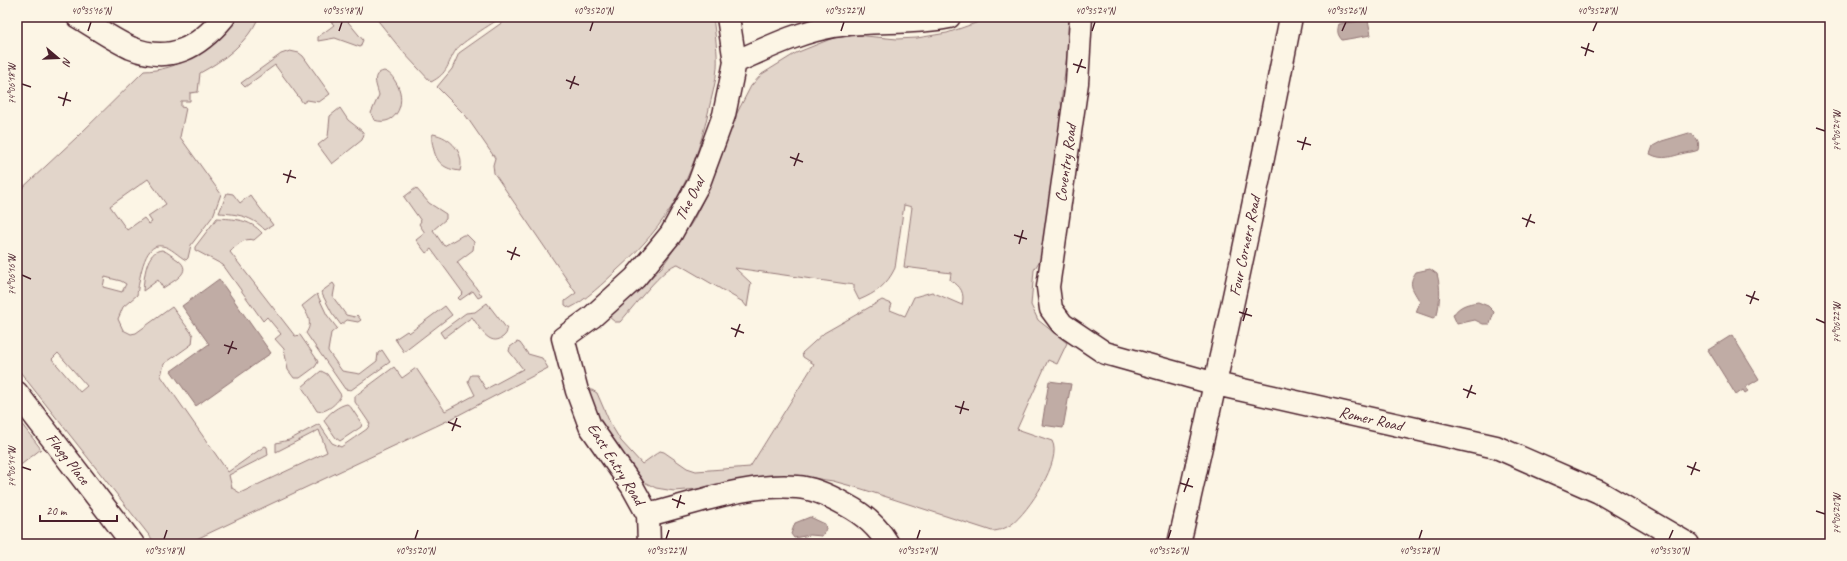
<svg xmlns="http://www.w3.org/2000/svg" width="1847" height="561" font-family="Caveat,sans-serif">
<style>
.green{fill:#e2d5ca;stroke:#967a7a;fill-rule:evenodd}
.water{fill:#c0aca5;stroke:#917474}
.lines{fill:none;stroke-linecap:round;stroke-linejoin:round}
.minor-casing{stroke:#4a1f2b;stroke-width:25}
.minor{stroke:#fcf5e5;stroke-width:22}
.ticks{fill:none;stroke:#4a1f2b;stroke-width:1.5}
.labels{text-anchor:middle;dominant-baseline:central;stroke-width:3;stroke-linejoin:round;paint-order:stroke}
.street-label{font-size:16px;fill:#4a1f2b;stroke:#fcf5e5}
.neatline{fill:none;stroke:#4a1f2b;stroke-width:1.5}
.ticks-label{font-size:10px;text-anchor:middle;fill:#4a1f2b}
</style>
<rect width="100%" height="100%" fill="#fcf5e5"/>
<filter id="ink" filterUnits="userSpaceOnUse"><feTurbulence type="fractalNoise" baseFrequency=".025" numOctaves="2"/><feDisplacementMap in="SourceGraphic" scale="8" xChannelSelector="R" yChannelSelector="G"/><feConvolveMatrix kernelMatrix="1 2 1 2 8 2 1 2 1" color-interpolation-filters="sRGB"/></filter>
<g filter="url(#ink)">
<path class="green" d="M237,17h22c-12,26 -35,43 -59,56l-2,19 -8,1v8h-9v6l5,1 -6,29 41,57 -8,22 -22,29 -3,13 -2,2c-8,-4 -15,-13 -24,-14 -19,-4 -23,37 -25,49l-14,12 -5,12 5,11 8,4 5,-1 36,-26 21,28 -1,9 -28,20 -3,12 67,96 37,-26 2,1 1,8 -39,20 3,13 8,5 87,-41 -8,-22 -43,22v-9l13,-3 30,-16 13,19 9,4 26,-18 3,-5 -15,-22v-6l39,-29 8,11 14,-10 29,43 30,-16 -7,-14 3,-6h6l9,14 37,-20 -14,-18 1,-4 7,-5 3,1 8,11 14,4 6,10 -97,51 -265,125h-30l-139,-176v-175l59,-55 68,-67c31,-1 50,-14 73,-34 7,-6 14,-12 20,-20zM148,179l18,25 -18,12 4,6 -3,2 -5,-6 -17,12 -17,-24zM105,277l16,4 5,3 -4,8 -19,-5zM58,353l29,33 -7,6 -28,-33z
M327,17h17l19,23 -3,7 -25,-9 -17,3v-4l16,-12z
M375,17h127c-9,6 -42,26 -46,33 -9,13 -7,23 -25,32l-28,-30z
M510,17h203c2,17 5,35 4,51 -1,15 -6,31 -9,45 -15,67 -40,111 -91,157 -11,11 -34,32 -47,38l-5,-3v-4l11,-8 -82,-120 -1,-8 2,-7 -29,-42 -29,-29 15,-18 7,-16z
M993,17h77v14l-9,72 2,9 -13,80 -7,63 -9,15 -3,35 7,15 29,23 -10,21 -9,-4 -31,69 35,12c11,19 -24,71 -40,83 -6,4 -13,7 -20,7l-130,-42 -29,-8 -27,-4 -33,-2 -76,14 -23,2 -18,-3 -14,-7 -11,-11 -28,-36 -19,-44h8l5,3 13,30 11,18 21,23 18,-13 4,1 23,16 9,3 54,-4 64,-103 -11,-7 -1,-4 22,-20 58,-33 10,4 -2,6 15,6 9,-19 18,-5 30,13c3,-12 -1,-19 -12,-25l1,-7 -47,-6 8,-60 -8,-2 -9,63c-8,17 -19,25 -36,32l-5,-10v-5l-119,-17 16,15 -4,24 -4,-5 -65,-38c-13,1 -47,46 -58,58h-5l-6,-5 53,-50 31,-46 17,-35 27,-73 14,-27 11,-12 34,-21 37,-15 22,-3 42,4 20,-1 30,-5z
M290,51l9,2 4,3 27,38 -11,8 -12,-2 -4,3 -28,-38 -30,22 -4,-4 40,-29z
M384,71c6,2 8,5 11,10 13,18 3,47 -21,39l-3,-7 8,-18c-2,-9 -9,-21 5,-24z
M340,108l8,12 14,11 2,3 -2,6 -30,24 -14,-19 10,-8 2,-21z
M433,134c18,3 32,19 27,37 -16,-2 -24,-8 -27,-25 -1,-4 -2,-8 0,-12z
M416,188l13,15 17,11v5l-13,11 11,16 19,-11h4l7,7 -1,8 -16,12 25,34 -4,2 -5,-7 -13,9 -2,-2 5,-5 -32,-44 -5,4 -10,-13 9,-7 -6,-9 2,-3 -17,-24z
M227,193l6,1 7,9 10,-8 23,30 -8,5c-13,-14 -28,-16 -46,-17z
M217,218c17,1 33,1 45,15l-8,7c-10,-3 -18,6 -24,12l65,84 5,-1 16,23 2,4 -3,5 -15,11h-6l-6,-8 -4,-21 -9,-10 6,-5 -14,-17 -4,4 -40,-56 -28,-15v-3z
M162,250c6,2 11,7 16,10 16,12 -5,21 -15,28l-5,-8 -15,11c1,-14 3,-40 19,-41z
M333,283l2,3 -2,11 13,18 9,2 2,-2 4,5 -3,2 -11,-2 -6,5 -9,-12 -11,-21z
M317,294l10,21 10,13 -6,5 -3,18 14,20 18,3 17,-13 1,-8 4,-3 8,12 -39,28 -6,-1 -39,-56c7,-10 2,-18 -4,-27z
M487,303l20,26c0,4 -1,5 -4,8 -14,11 -24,-11 -31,-20l-28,21 -4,-6 26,-19 9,-1z
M445,306l7,9 -48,37 -9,-13 12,-8 2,2z
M321,371l6,3 14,21c-2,7 -16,19 -24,16l-15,-24z
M347,404l3,2 12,18 -1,3 -21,14 -4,-3 -12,-17c3,-7 16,-16 23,-17z
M17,418l24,31 -24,19z"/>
<path class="water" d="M1368,20l3,15 -29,5c-5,-6 -5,-9 -3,-16z
M1689,133c8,4 11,8 9,17 -4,2 -8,2 -13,3 -13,3 -22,8 -35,1l3,-8 9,-5z
M1430,269l7,5c4,14 3,27 0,41l-4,3 -17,-6 4,-10c-7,-13 -13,-17 -4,-30z
M219,279l52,74 -75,53 -25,-35 38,-27 -27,-38z
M1478,302l10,4 6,6 -4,12h-7l-8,-4 -18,4 -4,-9c7,-10 14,-11 25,-13z
M1732,335l27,44 -13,8 2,4 -3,2 -2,-3 -7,5 -28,-45z
M1049,381l22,3 -8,44 -21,-3z
M810,517l15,7 1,5 -4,7 -12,-1 -16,3 -3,-4 4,-11z"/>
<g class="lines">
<g class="minor-casing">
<path id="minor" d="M78,17c17,10 35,23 53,31 40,16 68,-1 93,-31
M1081,17l-4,66 -29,204 3,22 11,15 43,29 111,31 280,63 103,45 89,52
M735,62c32,-14 64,-30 99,-36 38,-7 78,-1 115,-9
M17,393l116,151
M648,515c48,-12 99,-32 149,-28 17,1 35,10 49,18 17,9 32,22 42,39
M649,544l-1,-29 -16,-29 -42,-60 -13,-35 -14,-53 29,-21 43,-39 36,-44 28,-51 25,-68 11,-53 -7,-45
M1179,544c40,-175 78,-350 112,-527"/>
</g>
<use href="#minor" class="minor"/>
</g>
</g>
<path class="ticks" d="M88,31l3,-9M339,31l3,-9M590,31l3,-9M841,31l3,-9M1092,31l3,-9M1342,31l4,-9M1593,31l4,-9M1581,47l13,5M1585,56l4,-13M1073,64l13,4M1077,73l5,-14M566,80l13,5M22,84l9,3M570,89l5,-13M58,97l13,4M63,106l4,-14M1816,128l9,3M1297,141l14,4M1302,150l4,-13M790,157l13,5M794,166l5,-13M283,174l13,4M287,183l4,-13M1522,218l13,5M1526,227l5,-13M1014,235l13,4M1019,244l4,-14M507,251l13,5M511,260l5,-13M22,275l9,4M1746,295l13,5M1750,304l5,-13M1239,312l13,4M1816,319l9,4M1243,321l4,-13M731,328l13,5M735,337l5,-13M224,345l13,4M228,354l5,-13M1463,389l13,5M1467,398l5,-13M955,406l14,4M960,414l4,-13M448,422l13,5M452,431l5,-13M1687,466l13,5M22,467l9,3M1691,475l5,-13M1180,483l13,4M1184,492l5,-14M672,499l13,5M677,508l4,-13M1816,511l9,3M164,539l3,-9M415,539l3,-9M666,539l3,-9M917,539l3,-9M1168,539l3,-9M1419,539l3,-9M1669,539l4,-9"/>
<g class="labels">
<g class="street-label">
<text transform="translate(1066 163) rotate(-82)">Coventry Road</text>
<text transform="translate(690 199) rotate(-63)">The Oval</text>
<text transform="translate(1245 246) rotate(-78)">Four Corners Road</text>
<text transform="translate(1371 419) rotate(13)">Romer Road</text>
<text transform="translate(68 459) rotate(52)">Flagg Place</text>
<text transform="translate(616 464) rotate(58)">East Entry Road</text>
</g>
</g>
<rect width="1847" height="561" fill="none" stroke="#fcf5e5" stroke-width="44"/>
<g transform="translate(58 58) rotate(109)" stroke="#fcf5e5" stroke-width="3" paint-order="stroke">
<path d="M0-3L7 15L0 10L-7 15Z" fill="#4a1f2b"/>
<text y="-6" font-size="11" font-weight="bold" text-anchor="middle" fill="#4a1f2b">N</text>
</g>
<path d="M40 515v6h77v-6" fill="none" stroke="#4a1f2b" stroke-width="2"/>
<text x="46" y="515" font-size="12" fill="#4a1f2b" stroke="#fcf5e5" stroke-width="3" paint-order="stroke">20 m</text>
<rect x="22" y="22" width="1803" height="517" class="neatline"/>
<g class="ticks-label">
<text x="91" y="14">40°35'16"N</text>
<text x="342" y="14">40°35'18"N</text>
<text x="593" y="14">40°35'20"N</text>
<text x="844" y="14">40°35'22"N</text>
<text x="1095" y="14">40°35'24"N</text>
<text x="1346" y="14">40°35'26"N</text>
<text x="1597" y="14">40°35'28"N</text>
<text transform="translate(11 84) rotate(-90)" y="4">74°06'18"W</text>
<text transform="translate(1836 131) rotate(-90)" y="4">74°06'24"W</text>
<text transform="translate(11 275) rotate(-90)" y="4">74°06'16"W</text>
<text transform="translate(1836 323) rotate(-90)" y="4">74°06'22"W</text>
<text transform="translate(11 467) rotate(-90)" y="4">74°06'14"W</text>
<text transform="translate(1836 514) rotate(-90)" y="4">74°06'20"W</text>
<text x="164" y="554">40°35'18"N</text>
<text x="415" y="554">40°35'20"N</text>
<text x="666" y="554">40°35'22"N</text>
<text x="917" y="554">40°35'24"N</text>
<text x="1168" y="554">40°35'26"N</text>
<text x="1419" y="554">40°35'28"N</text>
<text x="1669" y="554">40°35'30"N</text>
</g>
</svg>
